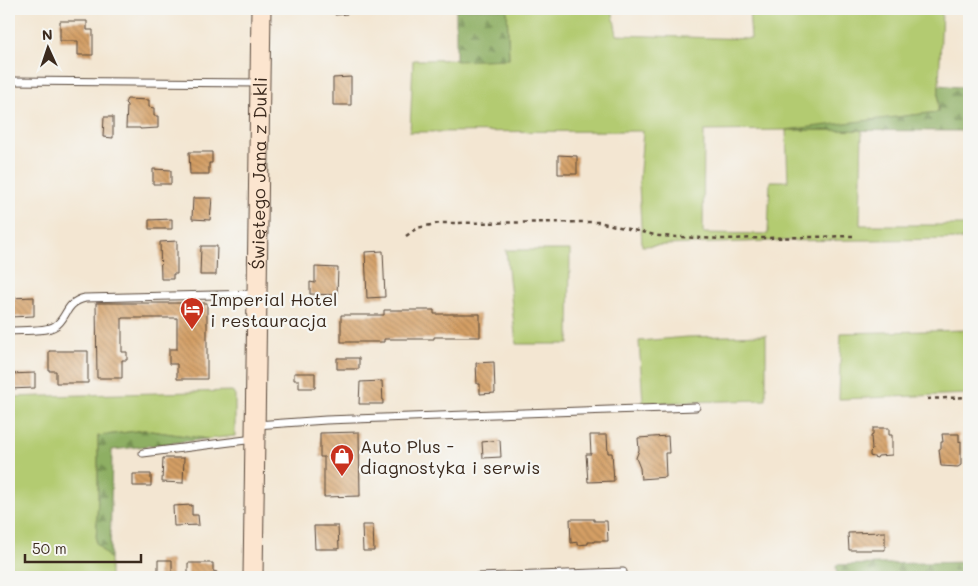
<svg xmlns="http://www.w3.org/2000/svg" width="978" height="586" font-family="Mali,sans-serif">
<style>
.green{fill:#b3cb71;stroke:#777a48;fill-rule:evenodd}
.forest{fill:url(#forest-firs);stroke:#646c40}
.building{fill:url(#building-back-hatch)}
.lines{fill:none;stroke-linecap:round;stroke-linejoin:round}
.service-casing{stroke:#574639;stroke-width:9}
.secondary-casing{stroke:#574639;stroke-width:21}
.path{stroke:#574639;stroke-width:2.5;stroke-dasharray:4 4;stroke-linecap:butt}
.service{stroke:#fff;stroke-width:7}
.secondary{stroke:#fce5cf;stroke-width:19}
.labels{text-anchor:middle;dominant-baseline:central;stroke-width:4.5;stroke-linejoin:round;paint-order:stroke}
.street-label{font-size:18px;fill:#3b2a1e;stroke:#f6f6f2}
.poi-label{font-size:18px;fill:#3b2a1e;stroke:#f6f6f2;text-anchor:start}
</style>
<defs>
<pattern id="forest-firs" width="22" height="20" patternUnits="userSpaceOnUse" patternTransform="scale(1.25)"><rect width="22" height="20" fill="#8eaf63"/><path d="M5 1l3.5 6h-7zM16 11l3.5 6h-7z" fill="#758f51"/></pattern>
<pattern id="building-back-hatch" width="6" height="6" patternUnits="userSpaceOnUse" patternTransform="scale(1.25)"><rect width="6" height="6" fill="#d49f65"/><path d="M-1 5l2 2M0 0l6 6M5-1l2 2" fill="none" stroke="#ad8253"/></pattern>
</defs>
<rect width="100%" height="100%" fill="#f6f6f2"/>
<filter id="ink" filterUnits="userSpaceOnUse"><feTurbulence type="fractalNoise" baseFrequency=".02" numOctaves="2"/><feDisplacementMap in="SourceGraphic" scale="10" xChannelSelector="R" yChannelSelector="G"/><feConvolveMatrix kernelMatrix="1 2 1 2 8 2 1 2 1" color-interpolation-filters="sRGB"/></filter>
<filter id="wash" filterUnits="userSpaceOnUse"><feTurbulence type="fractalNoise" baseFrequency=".0096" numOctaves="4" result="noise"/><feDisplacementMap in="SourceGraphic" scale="20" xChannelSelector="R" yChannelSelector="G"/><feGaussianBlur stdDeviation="1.12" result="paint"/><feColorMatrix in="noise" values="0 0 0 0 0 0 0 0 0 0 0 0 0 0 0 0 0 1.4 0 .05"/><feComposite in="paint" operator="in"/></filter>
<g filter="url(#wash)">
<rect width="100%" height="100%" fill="#f3e6d2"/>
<path class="green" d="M507,9h105l5,26 134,4 -2,-30h193l-4,103 -146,18h70l-2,95h109v14l-201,2 -126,5 -3,-62 4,-53 -233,1 3,-72 96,-1zM786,130l2,51h-18l-2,53 -65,-1 1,-102z
M506,250h64l-1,94h-53z
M969,330v64l-130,5 2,-66z
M766,335v65l-123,3 -4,-62 49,-4z
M232,391l3,5v40l-28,3 -63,-9 -46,6v59l-2,48 14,16v18h-101v-180z"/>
<path class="forest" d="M456,9h51l2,50 -53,2z
M939,85l30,3v43l-183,-1 152,-18z
M9,176l3,9 1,51h-4z
M144,430l63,9 -95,11 -2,109 -14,-16 2,-48v-59z
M969,562v15h-132l-1,-12z"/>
<g id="blocks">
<path class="building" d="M335,9h12v5l-12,1z
M60,21h27v9h6v25h-15v-14h-18z
M351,77v28h-18v-27z
M127,99l22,1v7l5,1v8h4v12l-18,1v-1h-14l1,-23 -2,-2z
M104,117h9v21l-10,-1z
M189,152h23v11h-3v11h-19z
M558,155l19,1v18h-19z
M153,169l18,1v14h-18z
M193,198h19l-2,22 -18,-1z
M172,219v10h-23v-9z
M177,241v33h-4v5h-12l-1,-37z
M201,246h16l-1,29h-16z
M383,251l2,46 -18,1 -2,-46z
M315,267l23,1 -1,27 -27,-1v-12l5,1z
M34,297v19l-25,1v-19z
M96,303h111v76h-30v-15h-8v-15h8v-31h-55v34h5v8h-5v18h-25z
M384,310h50v4h46v23h-46v2h-50v3h-43v-27h43z
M49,351h39v32h-32v-12h-7z
M337,358h22v11h-22z
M494,362l1,31 -15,1v-10h-3l-1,-21z
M35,373v15l-26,1v-15z
M294,373h21v15h-16v-8h-5z
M382,381l1,23h-24l1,-22z
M873,428h16v7h3v20l-14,1 -1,2 -7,-2v-4l2,-2 -1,-14 2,-1z
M359,432l1,64 -36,1v-40h-4v-24z
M942,434h17v8l2,-1v24l-3,2 -17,-1 -2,-17h2v-7h2z
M590,435h17l1,18h4l2,28 -26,1 -2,-28h5z
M668,436l1,17h-4l1,24 -25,2 -1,-11 -4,-10 3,-8 -1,-12z
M500,440l1,17 -18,1 -1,-16z
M163,458h21l-1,25 -21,-1z
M133,474h18v12h-18z
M192,505v10h6l1,10 -25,1 -1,-20z
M570,519h24v2h13l1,20h-14v1h-6v2l-10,1v-3l-7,1z
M362,525h11l1,26h-11z
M314,526h24l1,23h-24z
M885,532v18h-36l-1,-17z
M158,560h14v17h-14z
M188,563h25v8l4,1v4l-23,1v-2h-6z"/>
</g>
</g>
<g filter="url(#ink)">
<use href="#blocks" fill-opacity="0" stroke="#574639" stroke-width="1"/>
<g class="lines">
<g class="service-casing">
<path id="service" d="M9,81l251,2
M9,331c11,-1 37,1 46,-5 13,-8 9,-23 30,-28l172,-4
M256,425l70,-5 370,-13
M143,453l111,-14
M477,577l146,-5"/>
</g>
<g class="secondary-casing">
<g id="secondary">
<path id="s1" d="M253,577l8,-568"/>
</g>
</g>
<path class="path" d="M406,236l11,-8 23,-5 158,-1 61,14 62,3 132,-3
M927,399l42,-2"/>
<use href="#service" class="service"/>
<use href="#secondary" class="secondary"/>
</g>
</g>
<defs>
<g id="hotel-pin" transform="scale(1.25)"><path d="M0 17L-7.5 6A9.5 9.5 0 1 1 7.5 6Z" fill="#c8321e" stroke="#f6f6f2"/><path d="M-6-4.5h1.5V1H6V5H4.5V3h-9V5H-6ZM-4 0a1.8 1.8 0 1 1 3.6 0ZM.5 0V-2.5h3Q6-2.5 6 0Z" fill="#fff"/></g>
<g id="shop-pin" transform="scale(1.25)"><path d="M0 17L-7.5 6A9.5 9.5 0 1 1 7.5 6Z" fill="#c8321e" stroke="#f6f6f2"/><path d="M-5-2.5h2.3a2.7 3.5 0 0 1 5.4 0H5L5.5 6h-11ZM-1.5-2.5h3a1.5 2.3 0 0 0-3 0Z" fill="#fff"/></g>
</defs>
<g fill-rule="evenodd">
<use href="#hotel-pin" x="192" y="309"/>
<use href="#shop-pin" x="342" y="456"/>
</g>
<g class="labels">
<g class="street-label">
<text stroke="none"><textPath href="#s1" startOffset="404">Świętego Jana z Dukli</textPath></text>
</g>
<g class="poi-label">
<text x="210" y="299">Imperial Hotel<tspan x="210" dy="21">i restauracja</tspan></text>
<text x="360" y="446">Auto Plus -<tspan x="360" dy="21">diagnostyka i serwis</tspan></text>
</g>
</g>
<rect width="978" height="586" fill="none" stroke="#f6f6f2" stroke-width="30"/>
<g transform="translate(48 48) rotate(357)" stroke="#f6f6f2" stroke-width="4" paint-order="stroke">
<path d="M0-4L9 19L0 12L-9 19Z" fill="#3b2a1e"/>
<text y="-8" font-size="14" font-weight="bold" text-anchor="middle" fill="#3b2a1e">N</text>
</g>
<path d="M25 554v8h116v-8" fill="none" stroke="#3b2a1e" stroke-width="2.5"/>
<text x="32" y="554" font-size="15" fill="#3b2a1e" stroke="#f6f6f2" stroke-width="4" paint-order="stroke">50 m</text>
</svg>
